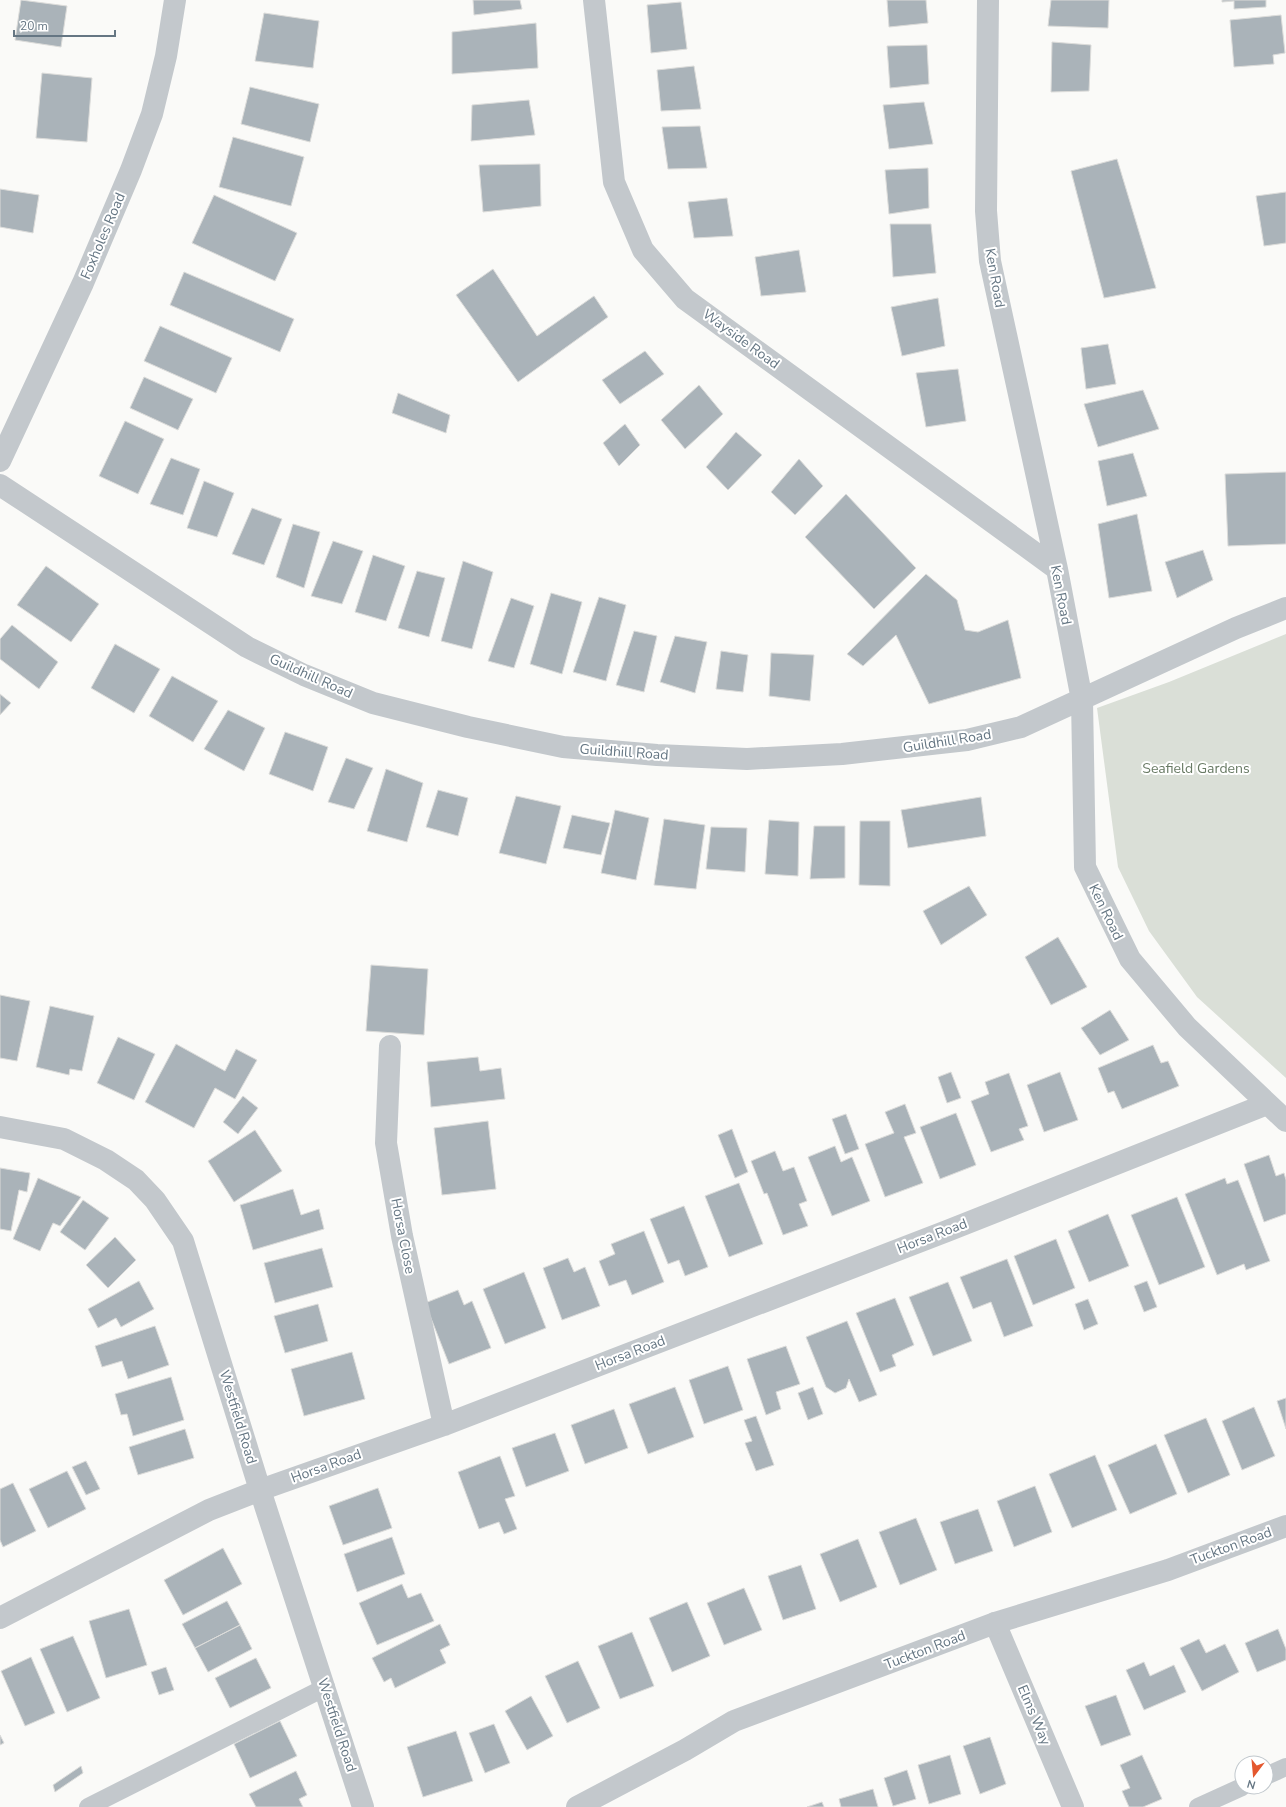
<svg xmlns="http://www.w3.org/2000/svg" width="1286" height="1807" font-family="'Nunito Sans',sans-serif">
<style>
.green{fill:#dadfd7}
.building{fill:#aab3b9;stroke:#dcdcda}
.lines{fill:none;stroke-linecap:round;stroke-linejoin:round}
.service{stroke:#c3c8cc;stroke-width:18}
.minor{stroke:#c3c8cc;stroke-width:22}
.tertiary{stroke:#c3c8cc;stroke-width:22}
.labels{text-anchor:middle;dominant-baseline:central;stroke-width:4;stroke-linejoin:round;paint-order:stroke}
.street-label{font-size:14px;fill:#657683;stroke:#fff}
.park-label{font-size:14px;fill:#687a64;stroke:#fff}
</style>
<rect width="100%" height="100%" fill="#fafaf8"/>
<path class="green" d="M1286,634v444l-89,-81 -48,-66 -31,-64 -21,-159 72,-26z"/>
<path class="building" d="M21,0l46,6 -6,41 -46,-7z
M473,0h47l2,9 -48,6z
M887,0h39l2,23 -39,4z
M1051,0h58l-1,28 -60,-2z
M1222,0h44v7l-32,2v-8l-12,1z
M681,2l6,47 -36,4 -4,-48z
M264,13l55,8 -6,47 -58,-7z
M1281,15l4,38 -12,2 1,9 -40,3 -4,-47z
M536,23l2,45 -86,6v-42z
M1052,42l39,3 -2,46 -38,1z
M927,45l2,39 -39,4 -3,-42z
M694,66l7,43 -40,2 -4,-41z
M42,73l50,5 -5,64 -51,-4z
M250,87l69,17 -9,38 -69,-18z
M529,100l6,35 -64,6 1,-36z
M924,102l9,42 -44,5 -6,-44z
M700,126l7,42 -39,1 -6,-42z
M233,137l71,20 -13,49 -72,-19z
M1117,159l39,129 -52,10 -33,-127z
M540,164l1,42 -58,6 -4,-47z
M928,168l1,40 -40,6 -4,-44z
M0,189l39,6 -6,38 -33,-6z
M1286,192v51l-22,3 -8,-50z
M214,195l83,38 -22,48 -83,-38z
M727,198l6,38 -39,2 -6,-36z
M890,224h41l5,49 -43,4z
M799,250l7,42 -45,4 -6,-39z
M493,269l44,67 57,-40 14,21 -90,65 -62,-87z
M184,272l110,47 -14,33 -110,-47z
M938,298l7,48 -43,10 -11,-49z
M160,326l72,32 -16,35 -72,-32z
M1108,344l8,40 -30,5 -5,-41z
M645,351l19,23 -44,30 -18,-24z
M958,369l8,52 -40,6 -10,-54z
M144,377l49,22 -15,31 -48,-22z
M699,385l24,29 -38,35 -24,-29z
M1143,390l16,39 -61,18 -14,-43z
M398,393l52,22 -4,18 -54,-20z
M125,421l39,18 -26,55 -39,-18z
M625,424l15,21 -21,21 -16,-23z
M736,432l26,23 -34,35 -22,-23z
M1133,453l14,43 -40,10 -9,-45z
M171,458l29,11 -17,46 -33,-11z
M799,459l24,27 -28,29 -24,-23z
M1286,472v72l-58,2 -3,-72z
M204,481l30,12 -17,44 -30,-9z
M846,494l70,74 -42,41 -69,-72z
M252,508l30,11 -18,46 -32,-11z
M1137,514l15,77 -43,7 -11,-74z
M293,524l27,8 -16,56 -28,-11z
M333,541l30,10 -21,53 -31,-8z
M1203,550l10,30 -36,18 -12,-36z
M373,555l32,11 -19,55 -31,-9z
M463,561l30,11 -21,77 -31,-8z
M46,566l53,38 -28,38 -54,-37z
M417,571l28,7 -16,59 -31,-9z
M926,574l31,26 8,30 13,2 30,-12 13,58 -92,26 -33,-69 -33,31 -16,-12z
M551,593l31,9 -20,72 -32,-10z
M599,597l27,8 -20,76 -33,-9z
M511,598l23,8 -20,62 -26,-7z
M12,625l46,37 -19,27 -39,-30v-20z
M634,631l23,5 -13,56 -28,-7z
M675,636l32,6 -12,51 -35,-11z
M115,644l45,25 -26,44 -43,-25z
M721,651l27,4 -5,37 -27,-3z
M771,653l43,2 -4,46 -41,-5z
M172,676l46,25 -25,41 -44,-26z
M0,694l11,9 -11,12z
M228,710l37,18 -21,43 -40,-22z
M285,732l43,15 -15,44 -44,-17z
M346,758l27,10 -19,41 -26,-7z
M386,769l37,14 -16,59 -40,-11z
M438,790l30,8 -10,38 -32,-9z
M516,796l45,10 -15,58 -47,-11z
M981,797l5,39 -78,12 -7,-38z
M615,810l34,8 -13,62 -35,-7z
M572,815l38,8 -9,32 -38,-7z
M664,819l41,6 -9,64 -42,-4z
M769,820l30,2 -1,54 -33,-2z
M860,821h30v65l-31,-1z
M814,826h31v52l-35,1z
M711,827l36,1 -2,44 -39,-3z
M969,886l18,29 -46,30 -18,-34z
M1058,937l29,50 -36,18 -26,-48z
M371,965l57,4 -4,66 -58,-4z
M0,995l30,6 -13,60 -17,-3z
M50,1006l44,10 -12,55 -12,-2 -1,6 -33,-8z
M1110,1010l19,30 -29,15 -19,-27z
M118,1037l37,17 -21,46 -37,-17z
M176,1044l49,27 11,-22 21,11 -22,39 -20,-11 -21,40 -49,-26z
M1153,1045l8,18 7,-2 11,25 -57,23 -8,-18 -6,2 -10,-25z
M478,1057l2,14 21,-3 4,31 -74,8 -4,-45z
M951,1072l10,26 -14,5 -9,-26z
M1060,1072l18,48 -34,12 -17,-47z
M1009,1073l19,53 -9,3 5,11 -33,12 -20,-51 18,-7 -4,-12z
M243,1096l15,12 -20,26 -15,-12z
M905,1104l11,29 -12,4 19,46 -38,14 -20,-53 29,-11 -9,-21z
M956,1113l20,52 -36,14 -20,-52z
M846,1114l13,35 -14,5 -13,-35z
M488,1121l8,68 -54,6 -8,-67z
M732,1129l16,43 -13,6 -17,-43z
M255,1130l27,41 -48,31 -26,-41z
M835,1146l6,16 11,-5 18,44 -38,15 -24,-59z
M775,1151l8,20 11,-4 13,34 -8,3 9,22 -25,9 -16,-42 -3,1 -13,-33z
M1269,1155l7,21 8,-3 2,7v34l-22,8 -20,-58z
M0,1168l30,5 -3,19 -8,-2 -8,41 -11,-2z
M38,1178l43,19 -21,29 -7,-3 -13,28 -27,-12z
M1225,1178l2,6 11,-4 32,81 -24,9 -2,-6 -27,11 -32,-81z
M739,1183l24,61 -34,13 -24,-61z
M293,1189l8,26 18,-6 5,20 -71,21 -13,-45z
M1177,1197l28,70 -46,18 -28,-70z
M83,1200l26,18 -24,32 -25,-18z
M684,1206l24,61 -23,9 -6,-16 -11,4 -18,-45z
M1108,1214l21,52 -40,16 -21,-51z
M644,1231l20,51 -32,13 -6,-15 -17,6 -10,-25 16,-7 -4,-10z
M115,1237l21,23 -28,28 -22,-23z
M1056,1239l19,49 -42,17 -19,-49z
M322,1248l11,39 -58,16 -11,-40z
M568,1258l6,14 11,-5 15,39 -38,14 -19,-52z
M1007,1259l26,67 -29,11 -13,-35 -18,7 -13,-32z
M524,1272l22,56 -41,16 -22,-55z
M139,1281l15,28 -33,18 -5,-9 -18,10 -10,-19z
M1147,1281l10,26 -13,5 -10,-26z
M948,1282l24,59 -39,15 -24,-59z
M458,1290l6,15 8,-4 19,47 -42,16 -24,-61z
M895,1298l19,47 -22,10 4,11 -16,6 -24,-59z
M1088,1299l10,25 -14,6 -9,-26z
M318,1304l10,37 -43,12 -11,-37z
M847,1321l30,74 -18,7 -10,-23 -3,9 -11,5 -9,-6 -20,-50z
M155,1326l14,39 -41,14 -6,-18 -20,6 -7,-21z
M786,1346l14,38 -24,8 5,17 -15,6 -19,-56z
M352,1352l13,47 -61,17 -13,-47z
M728,1366l15,44 -39,14 -15,-44z
M171,1377l13,43 -51,16 -6,-22 -6,1 -6,-21z
M675,1387l19,50 -46,17 -19,-50z
M813,1387l10,27 -15,6 -10,-27z
M1286,1398v31l-9,-28z
M1254,1407l21,49 -33,14 -20,-49z
M614,1409l14,39 -43,16 -14,-39z
M756,1416l18,49 -18,6 -11,-28 7,-2 -8,-21z
M1206,1418l24,57 -42,18 -24,-58z
M185,1429l9,29 -56,17 -9,-28z
M555,1433l14,38 -43,16 -14,-39z
M1156,1444l21,50 -47,20 -22,-49z
M1095,1455l22,55 -45,18 -23,-54z
M500,1456l15,40 -10,3 12,30 -13,5 -5,-12 -20,7 -21,-57z
M86,1461l14,28 -14,6 -14,-28z
M67,1471l19,38 -38,19 -19,-39z
M13,1483l23,48 -33,16 -3,-7v-51z
M1035,1486l17,46 -38,15 -17,-46z
M378,1488l14,40 -49,17 -14,-39z
M978,1509l15,42 -38,13 -15,-42z
M916,1518l21,52 -37,15 -21,-53z
M392,1537l13,37 -48,18 -13,-38z
M858,1539l19,48 -37,15 -20,-48z
M223,1548l19,36 -59,31 -19,-35z
M801,1565l15,44 -33,11 -15,-44z
M402,1584l6,14 13,-5 13,28 -57,24 -18,-42z
M744,1588l18,42 -38,15 -17,-42z
M227,1601l13,24 -45,23 -13,-24z
M687,1602l23,54 -38,16 -23,-54z
M129,1609l18,56 -41,13 -17,-57z
M440,1624l10,21 -10,5 6,13 -51,25 -4,-10 -7,4 -12,-24z
M240,1625l12,24 -44,23 -13,-24z
M1278,1629l8,20v11l-29,12 -12,-29z
M632,1632l22,54 -34,13 -22,-53z
M73,1636l27,62 -33,14 -27,-63z
M1199,1639l7,14 19,-9 14,28 -37,19 -22,-43z
M31,1657l24,56 -30,13 -24,-55z
M256,1658l15,30 -41,20 -15,-30z
M578,1661l22,47 -33,15 -22,-47z
M1144,1662l6,14 24,-11 12,27 -42,18 -18,-40z
M166,1667l8,23 -15,5 -8,-23z
M1116,1695l15,40 -30,11 -16,-40z
M531,1696l22,40 -26,14 -22,-39z
M280,1721l17,35 -47,22 -16,-34z
M494,1724l16,39 -25,10 -16,-40z
M456,1731l17,50 -50,16 -16,-50z
M0,1735l4,8 -4,2z
M990,1737l16,47 -26,10 -17,-48z
M950,1755l11,39 -32,10 -11,-39z
M1142,1755l20,44 -19,8h-14l-7,-16 8,-3 -10,-23z
M81,1766l2,7 -28,19 -2,-7z
M907,1770l9,29 -23,7 -9,-28z
M296,1771l11,24 -8,4 4,8h-47l-7,-13z
M873,1789l5,18h-37l-2,-8z
M822,1802l2,5h-17z"/>
<g class="lines">
<path class="service" d="M1266,1776l20,-9
M88,1807l238,-120
M1198,1807l44,-20"/>
<path class="minor" d="M594,0l20,182 29,68 42,49 372,270
M988,0l-2,211 4,50 67,308 25,131 3,167 45,92 57,68 99,94
M0,461l83,-178 48,-113 21,-56 14,-58 9,-56
M0,485l247,162 57,28 69,28 95,24 95,20 94,8 90,4 95,-5 125,-14 54,-13 215,-99 50,-20
M390,1046l-4,97 16,93 42,189
M0,1127l64,12 42,21 30,20 19,20 28,41 77,249 103,317
M0,1618l209,-108 51,-20 184,-65 503,-194 320,-127
M995,1623l78,184"/>
<path class="tertiary" d="M577,1807l108,-57 49,-29 261,-98 173,-53 118,-44"/>
</g>
<g class="labels">
<g class="street-label">
<text transform="translate(103 236) rotate(-67)">Foxholes Road</text>
<text transform="translate(995 278) rotate(80)">Ken Road</text>
<text transform="translate(741 339) rotate(36)">Wayside Road</text>
<text transform="translate(1061 595) rotate(79)">Ken Road</text>
<text transform="translate(311 676) rotate(24)">Guildhill Road</text>
<text transform="translate(947 741) rotate(-9)">Guildhill Road</text>
<text transform="translate(624 752) rotate(4)">Guildhill Road</text>
<text transform="translate(1106 912) rotate(64)">Ken Road</text>
<text transform="translate(403 1236) rotate(79)">Horsa Close</text>
<text transform="translate(932 1236) rotate(-21)">Horsa Road</text>
<text transform="translate(630 1353) rotate(-21)">Horsa Road</text>
<text transform="translate(238 1417) rotate(73)">Westfield Road</text>
<text transform="translate(326 1466) rotate(-20)">Horsa Road</text>
<text transform="translate(1231 1546) rotate(-20)">Tuckton Road</text>
<text transform="translate(925 1650) rotate(-21)">Tuckton Road</text>
<text transform="translate(1034 1715) rotate(67)">Elms Way</text>
<text transform="translate(337 1725) rotate(72)">Westfield Road</text>
</g>
<g class="park-label">
<text x="1196" y="768">Seafield Gardens</text>
</g>
</g>
<g transform="translate(1254 1775) rotate(196)"><circle r="19" fill="#ffffff" stroke="#c1c8cd"/>
<path d="M0-3L7 15L0 10L-7 15Z" fill="#e4572e"/>
<text y="-6" font-size="11" font-weight="bold" text-anchor="middle" fill="#657683">N</text>
</g>
<path d="M14 30v6h101v-6" fill="none" stroke="#657683" stroke-width="2"/>
<text x="20" y="30" font-size="12" fill="#657683" stroke="#ffffff" stroke-width="3" paint-order="stroke">20 m</text>
</svg>
